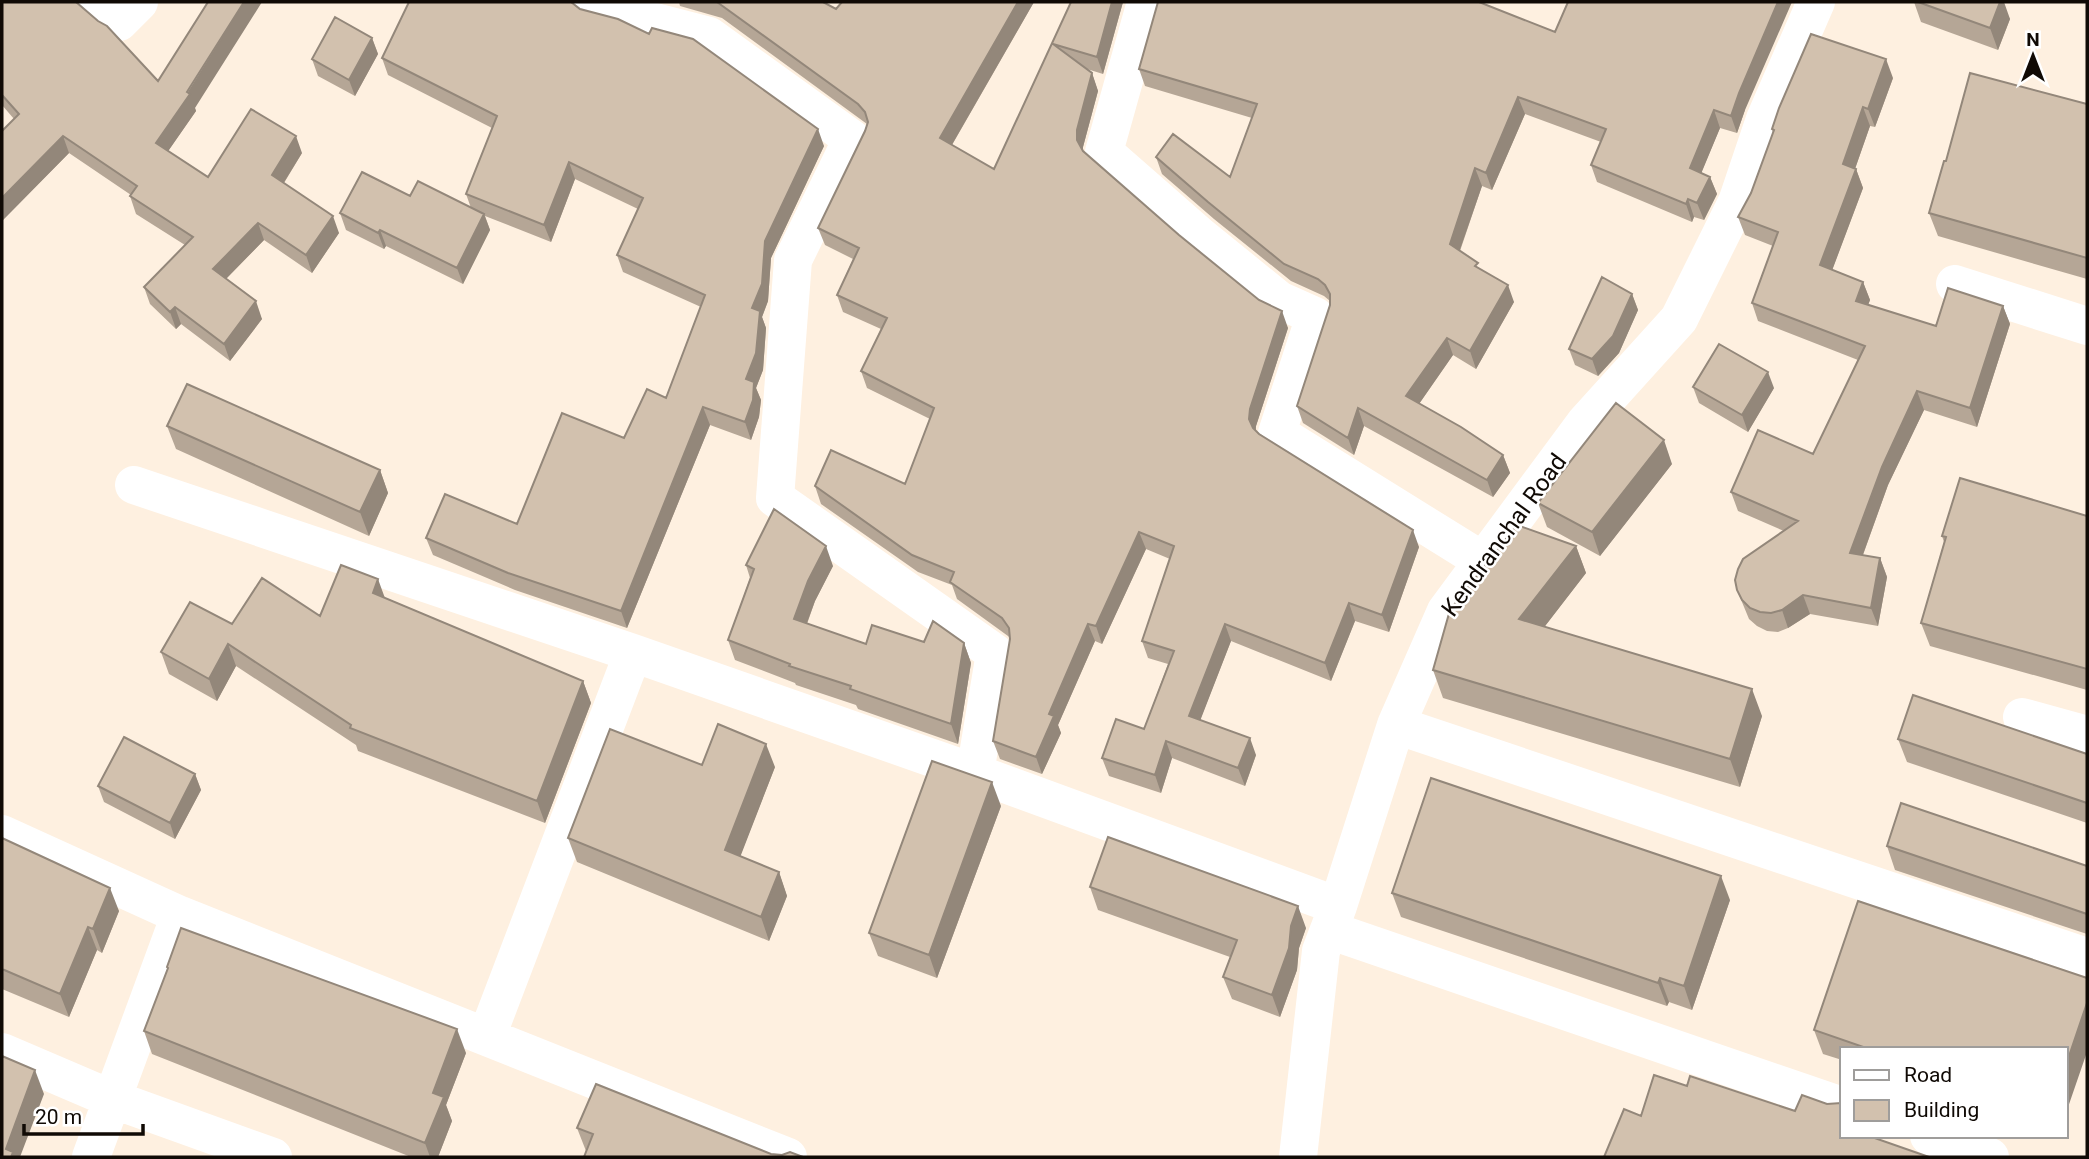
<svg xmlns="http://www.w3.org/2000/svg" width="2089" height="1159" font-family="Roboto,sans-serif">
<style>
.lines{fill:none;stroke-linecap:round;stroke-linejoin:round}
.minor{stroke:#fff;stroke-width:38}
.wall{fill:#b5a696}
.shaded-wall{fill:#93877a}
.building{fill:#d2c1ae;stroke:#93877a;stroke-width:2}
.labels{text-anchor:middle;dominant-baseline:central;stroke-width:5;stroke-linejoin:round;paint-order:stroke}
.street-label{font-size:24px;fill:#100a05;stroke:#fff}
</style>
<rect width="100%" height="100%" fill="#fef0e0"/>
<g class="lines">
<path class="minor" d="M96,2l23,20 20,-20
M588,2l9,5 112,29 143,103 -59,121 -18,238 220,155 -20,120
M1146,2l-42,150 96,84 79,64 36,16 -38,117 206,128
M1955,284l132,42
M134,485l499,168 342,120 363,133
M2022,717l65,18
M1396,725l691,232
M2,834l178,81 608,242
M1329,930l513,176
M487,1036l146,-383
M2,1052l110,47 161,58
M1929,1136l61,21
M91,1157l89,-242
M1298,1157l23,-206 17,-45 58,-181 50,-114 139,-188 94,-104 58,-117 28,-83 51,-117"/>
</g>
<path class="wall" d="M2,2l156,79 37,27 1,3 -28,40 40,26 94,-24 -18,30 55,50 -27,40 -48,-33 -38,39 36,40 -32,42 -49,-37 -5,5 -26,-25 -6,-17 41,-42 -49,-31 -6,-18 1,-1 -62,-42 -67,68v-90l12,-12 -12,-14z
M679,2h144l13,7 6,-7h192l-82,143 42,24 77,-167h52l-20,72 -16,-5 5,4 6,18 -15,56v4l96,84 109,93 -32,98v5l163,116 -30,85 -34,-11 -24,60 -100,-40 -31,79 56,35 -11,31 -73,-28 -11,35 -52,-17 -7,-18 42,-29 24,-65 -20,-6 -6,-17 28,-82 -24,-10 -44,95 -7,-3 -37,84 3,8 -19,41 -42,-15 -7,-18 17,-103 -2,-2 -51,-37 -5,-14 -34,-13 -97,-68 -6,-18 90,-2 25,-65 -63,-31 -6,-17 20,-42 -38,-17 -6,-17 16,-36 -28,-14 -7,-17 47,-97 2,-7 -145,-106 -42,-12z
M1914,2h86l10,17 -12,31 -77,-28z
M580,9l244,137 -53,112 -3,43 -6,16 4,11 -3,42 -7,18 5,12 -2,17 -8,23 -41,-15 -83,203 -112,-38 -82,-35 -7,-17 91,-14 107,-86 42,-40 35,-91 -78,-35 -6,-17 21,-46 -63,-30 -24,63 -66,-26 5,14 -27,54 -77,-38 -2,3 -38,-19 -6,-17 70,-17 61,12 -5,-14 26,-66 -104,-53 -6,-17z
M372,38l6,16 -23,42 -37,-20 -6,-17z
M1139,69l606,41 -8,23 -17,-5 -19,45 9,4 7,17 -13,26 -10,-3 -2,5 -95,-40 -6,-17 10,-23 -76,-28 -33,76 -10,-4 -22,65 54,51 -38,67 -23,-14 -34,49 84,51 7,18 -17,24 -129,-71 -10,29 -51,-32 -6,-17 33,-101v-4l-6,-5 -33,-15 -77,-62 -52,-45 -6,-17 74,20 22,-59 -107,-32z
M1893,78l-18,49 -5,-1 -15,43h1l7,19 -31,82 31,12 7,18 -2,5 68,21 67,-20 7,18 -33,103 -53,-17 -36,75 -25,70 17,3 7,19 -9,49 -68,-12 -22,14 -10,4 -11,-1 -10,-5 -8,-7 -12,-29 47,-59 -46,-20 -7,-19 82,-38 45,-94 -100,-39 -6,-18 21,-57 -28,-11 -7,-18 13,-24 22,-60 -1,-4z
M2087,104v175l-149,-43 -9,-23 17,-52z
M1632,294l6,16 -19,43 -21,23 -23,-11 -6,-16z
M1693,387l81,1 -26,44 -49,-29z
M167,426l213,44 8,23 -19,43 -193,-87z
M1672,464l-72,92 -53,-29 -9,-24z
M2087,516v174l-157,-44 -9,-23 23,-81 -2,-6z
M1576,546l10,27 -42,54 218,89 -22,71 -297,-89 -10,-28z
M746,565l87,1 -18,35 -8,23 59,20 58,-2 40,1 7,20 -13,81 -100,-35 -2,-4 -60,-20 -1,-2 -60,-23 -7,-20 22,-62z
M386,598l197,83 8,22 -46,120 -187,-72 -2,-6 -120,-79 -19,35 -48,-27 -8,-22 71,-28 88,-8z
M1898,739l189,15v69l-180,-61z
M702,765l73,2 -35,89 39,16 8,24 -18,45 -192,-79 -9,-24z
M195,774l6,16 -26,49 -71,-37 -6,-16z
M1001,806l-64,172 -59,-22 -9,-23z
M2,838l117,73 -17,42 -5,-3 -28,67 -67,-28z
M1887,846l200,20v68l-192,-64z
M1090,887l216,41 -7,20 -2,22 -17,47 -48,-18 -9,-22 7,-20 -132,-47z
M1392,893l338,7 -38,110 -23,-8 -2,4 -266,-89z
M167,967l299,86 -20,52 6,16 -14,36h-27l-259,-103 -8,-23 24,-61z
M1814,1030l252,19h-224v11l-19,-6z
M577,1128l194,26 -185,-3z"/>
<path class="shaded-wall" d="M244,2h18l-67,106 1,3 -34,49 -6,-17z
M1018,2h16l-88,153 -6,-17z
M1112,2h11l-20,72 -6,-17z
M1778,2h14l-47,108 -8,23 -6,-17 8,-23z
M2000,2h4l6,17 -12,31 -8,-22z
M372,38l6,16 -23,42 -6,-16z
M1886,59l7,19 -18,49 -7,-18z
M1092,73l6,18 -15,56v11l-6,-18v-10z
M1518,97l7,17 -33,76 -6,-17z
M1863,107l7,19 -20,57 -7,-19z
M1714,110l6,18 -24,58 -6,-18z
M818,129l6,17 -53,112 -3,43 -6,16 4,11 -3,42 -7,18 5,12 -2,17 -8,23 -6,-18 1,-43 6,-71 13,-67z
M63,136l6,17 -67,68v-23z
M296,136l6,17 -24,39 -6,-17z
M569,162l6,17 -24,63 -7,-17z
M1475,168l7,18 -26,75 -6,-17z
M1856,169l7,19 -36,96 -7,-19z
M1710,177l7,17 -13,26 -7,-17z
M1688,199l6,18 -2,5 -6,-18z
M484,214l6,16 -27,54 -6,-16z
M333,216l6,17 -27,40 -6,-18z
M258,223l6,17 -45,46 -6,-17z
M380,230l6,16 -2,3 -6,-16z
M1863,282l7,18 -8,20 -6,-19z
M1508,285l6,17 -38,67 -6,-18z
M1632,294l6,16 -19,43 -21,23 -6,-17z
M256,301l6,18 -32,42 -6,-17z
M2003,306l7,18 -33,103 -7,-19z
M175,307l6,17 -5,5 -6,-17z
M1282,311l6,17 -32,98 -1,10 -6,-17 1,-10z
M1447,338l6,17 -41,59 -6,-18z
M1768,372l6,16 -26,44 -6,-17z
M1917,391l7,19 -36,75 -31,86 -7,-18 32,-86z
M703,407l7,18 -83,203 -6,-17z
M1358,408l6,18 -10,29 -6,-17z
M1664,440l8,24 -72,92 -8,-24z
M1503,455l7,18 -17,24 -6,-17z
M380,470l8,23 -19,43 -9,-24z
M1413,530l6,17 -30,85 -7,-17z
M1139,532l7,17 -44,95 -6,-18z
M826,546l7,20 -18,35 -14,38 -7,-20 14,-38z
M1576,546l10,27 -57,74 -10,-28z
M1880,558l7,19 -9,49 -7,-18z
M378,579l8,22 -13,-8z
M1803,595l7,19 -22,14 -6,-18z
M1349,603l6,18 -24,60 -6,-18z
M1088,624l7,17 -37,84 3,8 -19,41 -6,-17 13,-43z
M1225,624l6,17 -36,93 -6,-18z
M964,643l7,20 -13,81 -7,-20z
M228,644l8,22 -19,35 -8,-22z
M583,681l8,22 -46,120 -8,-22z
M1752,689l10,27 -22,71 -10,-28z
M1250,738l6,17 -11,31 -7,-18z
M1166,741l6,17 -11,35 -6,-18z
M766,744l9,23 -41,106 -9,-23z
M195,774l6,16 -26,49 -5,-16z
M992,782l9,24 -64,172 -8,-23z
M779,872l8,24 -18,45 -8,-24z
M1721,876l9,24 -38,110 -8,-24z
M110,888l9,23 -17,42 -9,-24z
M1298,906l8,22 -7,20 -2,22 -17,47 -8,-22 19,-69z
M88,927l9,23 -28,67 -9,-23z
M1660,978l9,24 -2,4 -9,-23z
M2087,1003v49l-21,61v-48z
M457,1029l9,24 -20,52 6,16 -14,36h-8l-5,-14 8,-50z
M35,1070l9,24 -24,63h-11l-3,-8z"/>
<path class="building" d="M2,2h74l22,19 9,5 51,55 50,-79h36l-57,90 3,2 -34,49 52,34 43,-68 45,27 -24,39 61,41 -27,39 -48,-32 -45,46 43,32 -32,43 -49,-37 -5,5 -26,-25 49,-50 -63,-41 7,-10 -74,-50 -61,62v-67l17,-17 -17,-19z
M409,2h162l9,7 38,10 31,15 3,-6 41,11 125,90 -53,112 -3,43 -10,24 8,3 -4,42 -10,26 8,3 -1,18 -8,22 -42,-15 -82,204 -113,-38 -82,-35 19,-44 72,30 45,-111 62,25 23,-49 19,9 39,-103 -88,-40 26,-57 -74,-36 -25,63 -78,-31 31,-78 -115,-58z
M717,2h106l13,7 6,-7h176l-78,136 54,31 77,-167h41l-15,55 -44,-13 39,29 -15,57v10l6,11 96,84 80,65 23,11 -32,98 -1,10 4,9 6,6 154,96 -31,85 -33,-12 -24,60 -100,-39 -36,92 61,22 -12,30 -72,-27 -11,34 -53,-17 14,-39 28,10 30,-78 -32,-10 32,-95 -35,-14 -43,94 -8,-2 -39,90 5,2 -18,41 -43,-16 17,-102 -1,-11 -7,-10 -52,-36 4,-10 -42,-17 -97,-69 16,-36 74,34 29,-76 -73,-37 26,-53 -50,-23 22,-47 -41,-20 47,-97 3,-9 -3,-10 -7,-8z
M1158,2h321l76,30 13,-30h210l-39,91 -8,23 -17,-6 -24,58 20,9 -13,26 -9,-4 -2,5 -95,-39 15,-36 -88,-32 -32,76 -11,-5 -25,76 28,19 -3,3 33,19 -38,66 -23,-13 -41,58 55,31 42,28 -16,25 -129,-72 -10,30 -51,-32 33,-101v-11l-5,-9 -7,-6 -34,-15 -76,-62 -52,-45 17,-23 57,43 27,-73 -118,-35z
M1918,2h82l-10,26z
M335,17l37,21 -23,42 -37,-21z
M1811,34l75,25 -18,50 -5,-2 -20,57 13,5 -36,96 43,17 -7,19 80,25 12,-38 55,18 -33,102 -53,-17 -35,76 -32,86 30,5 -9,50 -68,-13 -21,15 -11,3 -11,-1 -10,-4 -8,-8 -5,-10 -2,-10 3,-11 5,-10 55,-38 -67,-29 27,-62 55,24 52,-108 -113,-43 26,-71 -40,-15 13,-24 23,-63 -2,-1 7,-21z
M1970,73l117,31v154l-158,-45 15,-52h2z
M362,172l48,24 8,-15 66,33 -27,54 -77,-38 -2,3 -38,-20z
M1602,277l30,17 -19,42 -21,23 -23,-10z
M1719,344l49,28 -26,43 -49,-28z
M187,384l193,86 -20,42 -193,-86z
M1616,403l48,37 -72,92 -54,-29z
M1960,478l127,38v153l-166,-46 25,-86 -4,-1z
M774,509l52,37 -18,35 -14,38 72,25 6,-19 52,17 9,-21 31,22 -13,81 -101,-35 1,-3 -62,-20 1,-2 -62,-24 26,-71 -8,-4z
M1517,525l59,21 -57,73 233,70 -22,70 -297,-89 17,-60z
M341,565l37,14 -5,14 210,88 -46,120 -187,-73 1,-3 -123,-81 -19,35 -48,-27 29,-50 42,22 30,-46 58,38z
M1913,695l174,59v49l-189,-64z
M718,724l48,20 -41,106 54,22 -18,45 -193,-79 42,-109 92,36z
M124,737l71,37 -25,49 -72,-37z
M932,761l60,21 -63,173 -60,-22z
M1431,778l290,98 -37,110 -24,-8 -2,5 -266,-90z
M1901,803l186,63v48l-200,-68z
M1108,837l190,69 -7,20 -2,22 -17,47 -49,-18 14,-37 -147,-53z
M2,838l108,50 -17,41 -5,-2 -28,67 -58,-25z
M1858,901l229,77v25l-21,62v-16h-197l-55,-19z
M181,928l276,101 -24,64 11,4 -19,46 -281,-112 24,-63 -1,-1z
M2,1056l33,14 -29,79 7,3 -2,5h-9z
M1654,1075l33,11 3,-10 105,35 7,-16 25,9 14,-1 1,1v32h27l60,21h-325l20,-48 17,7z
M596,1084l175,70 11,1 8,-3 13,5h-219l9,-23 -16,-6z"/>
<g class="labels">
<g class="street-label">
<text transform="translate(1504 535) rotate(-54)">Kendranchal Road</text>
</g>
</g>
<rect width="2089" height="1159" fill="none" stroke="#100a05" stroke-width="7"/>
<rect x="1840" y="1047" width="228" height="91" fill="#ffffff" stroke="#9f9d9b" stroke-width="2"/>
<rect x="1854" y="1070" width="35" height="10" fill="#ffffff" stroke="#9f9d9b" stroke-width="2"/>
<text x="1904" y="1082" font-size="21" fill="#100a05">Road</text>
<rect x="1854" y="1100" width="35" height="21" fill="#d2c1ae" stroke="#9f9d9b" stroke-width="2"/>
<text x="1904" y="1117" font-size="21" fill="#100a05">Building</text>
<g transform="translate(2033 56)" stroke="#ffffff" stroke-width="5" paint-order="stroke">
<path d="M0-5L12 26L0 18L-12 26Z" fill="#100a05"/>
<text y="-10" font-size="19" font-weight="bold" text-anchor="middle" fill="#100a05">N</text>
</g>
<path d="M24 1124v10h119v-10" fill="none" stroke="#100a05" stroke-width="3.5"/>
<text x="35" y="1124" font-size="21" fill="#100a05" stroke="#ffffff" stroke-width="5" paint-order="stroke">20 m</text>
</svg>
